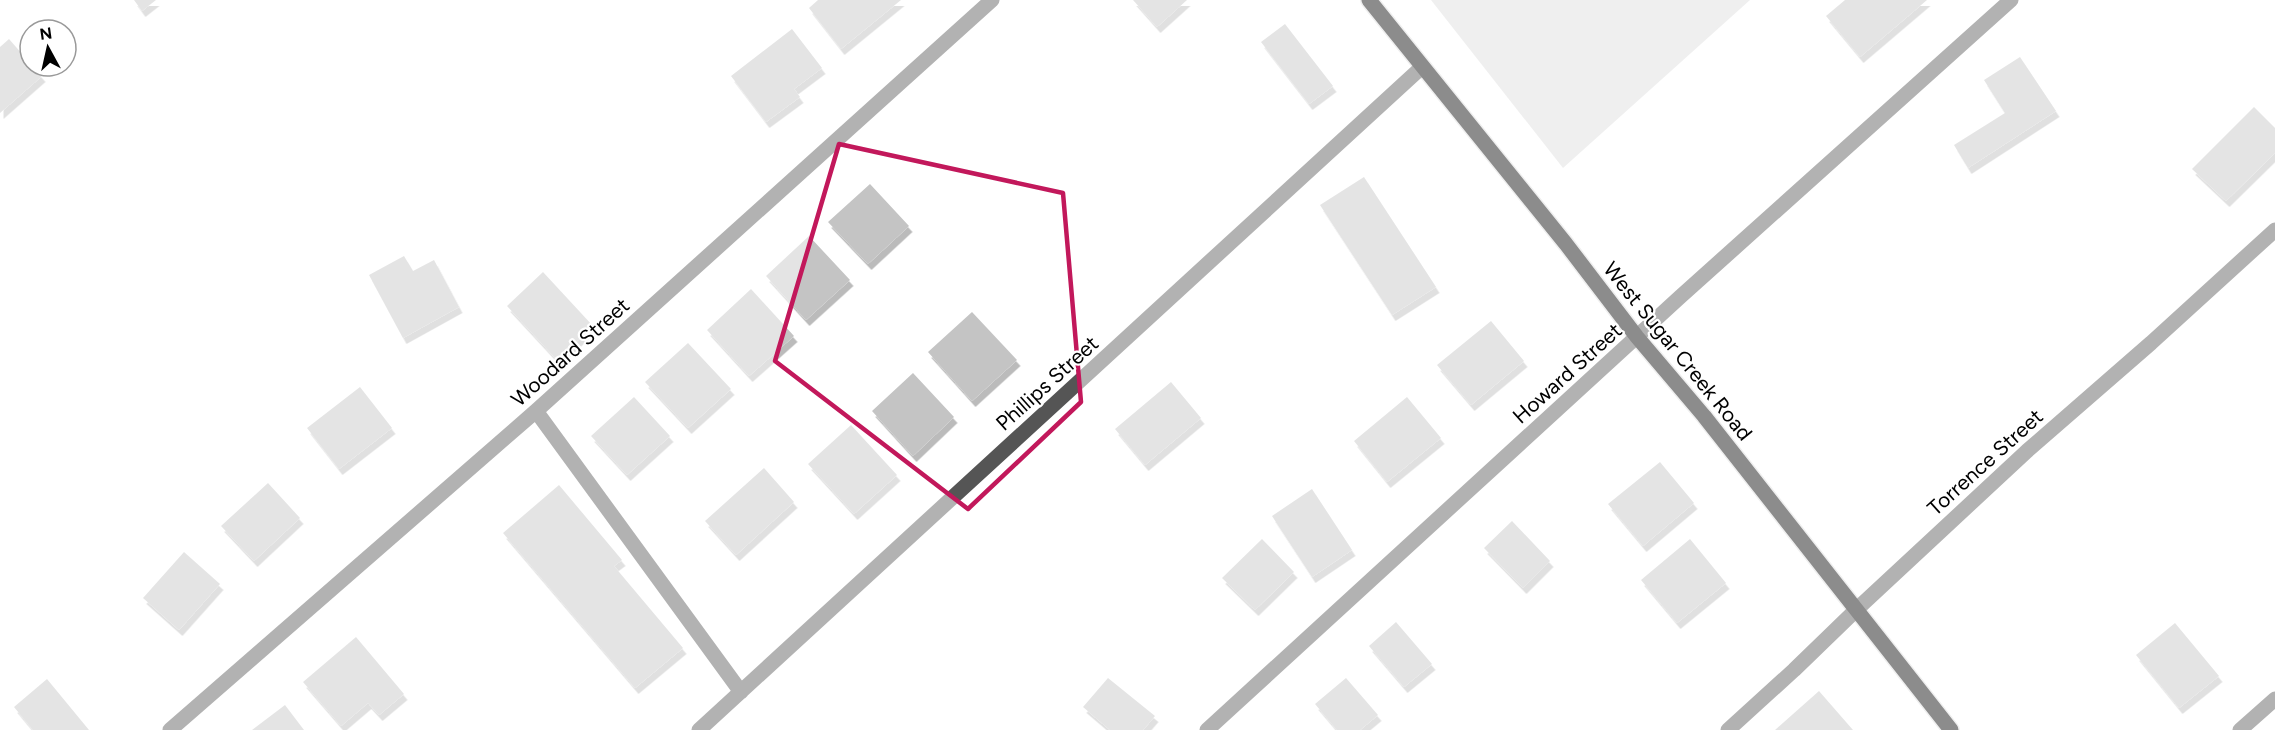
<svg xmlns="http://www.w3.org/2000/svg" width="2275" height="730" font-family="Figtree,sans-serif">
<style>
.green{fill:#dcdcdc}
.building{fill:#c4c4c4;filter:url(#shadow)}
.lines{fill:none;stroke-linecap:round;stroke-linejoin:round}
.major-casing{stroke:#dbdbdb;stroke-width:18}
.minor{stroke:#555;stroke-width:15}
.major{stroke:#000;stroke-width:15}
.marked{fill:none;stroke:#c2185b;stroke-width:4.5;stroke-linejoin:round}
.labels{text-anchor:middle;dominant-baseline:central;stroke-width:4.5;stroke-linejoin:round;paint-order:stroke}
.street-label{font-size:21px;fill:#000;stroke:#fff}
</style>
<defs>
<filter id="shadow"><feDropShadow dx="3.5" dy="6" stdDeviation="0" flood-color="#0004"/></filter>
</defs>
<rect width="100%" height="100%" fill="#fff"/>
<path class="green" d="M1431,0h319l-187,168z"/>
<path class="building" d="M134,0h22l-14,11z
M818,0h83l-60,49 -32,-41z
M1133,0h54l-30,27z
M1845,0h82l-67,57 -34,-41z
M1285,24l48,62 -24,18 -48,-62z
M792,29l30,39 -28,21 6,8 -34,25 -35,-46z
M9,39l21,24v3h3l9,10 -42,37v-66z
M2020,57l36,54 -88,57 -14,-23 51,-32 -21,-33z
M2254,107l21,21v25l-49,48 -34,-32z
M1364,177l72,110 -44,28 -72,-110z
M870,184l39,42 -41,38 -40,-42z
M809,236l41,44 -44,40 -40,-44z
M404,256l9,15 21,-11 25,47 -56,31 -34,-63z
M543,272l50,54 -36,34 -50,-54z
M751,289l43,47 -45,40 -42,-46z
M972,312l45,48 -45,41 -44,-49z
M1491,321l33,40 -53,44 -34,-40z
M688,343l43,46 -43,39 -43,-46z
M913,373l41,44 -41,39 -41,-45z
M1171,382l30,36 -56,47 -30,-36z
M360,387l32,41 -53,41 -32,-41z
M634,397l36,39 -43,39 -36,-39z
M1407,397l34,41 -54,44 -33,-41z
M851,425l46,50 -43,39 -46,-50z
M1660,462l34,41 -51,43 -35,-42z
M764,468l30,34 -58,53 -31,-34z
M268,483l32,35 -46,43 -33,-35z
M559,485l63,75 -8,6 69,82 -48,40 -132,-155z
M1312,489l40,61 -40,27 -40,-61z
M1512,521l38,40 -27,27 -39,-40z
M1262,539l32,33 -39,38 -33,-32z
M1690,539l36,44 -49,40 -36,-43z
M184,552l36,32 -41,46 -36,-32z
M1396,622l36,42 -28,23 -35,-41z
M2175,623l44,53 -40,32 -43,-53z
M356,637l48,57 -25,21 -11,-12 -27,23 -38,-44z
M1108,678l47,38 -12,14h-33l-27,-23z
M1346,678l32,37 -18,15h-23l-22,-26z
M47,679l42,51h-56l-19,-23z
M1819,691l34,39h-78z
M285,705l19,25h-52z"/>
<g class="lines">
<g class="major-casing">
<path id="major" d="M1369,0l197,244 71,93 67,79 247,314"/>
</g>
<path class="minor" d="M536,411l205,281
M170,730l366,-319 456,-411
M699,730l723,-663
M1207,730l473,-433 331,-297
M1728,730l66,-60 63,-61 170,-158 124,-108 124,-113
M2240,730l35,-31"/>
<use href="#major" class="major"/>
</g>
<path d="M0 0H2275V730H0ZM839,144l224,49 18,209 -113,107 -193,-148z" fill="#fff" fill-opacity=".55" fill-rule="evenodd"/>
<path class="marked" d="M839,144l224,49 18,209 -113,107 -193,-148z"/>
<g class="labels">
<g class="street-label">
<text transform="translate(1678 351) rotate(51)">West Sugar Creek Road</text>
<text transform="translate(570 352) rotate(-42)">Woodard Street</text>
<text transform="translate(1567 373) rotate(-42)">Howard Street</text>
<text transform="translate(1047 383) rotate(-42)">Phillips Street</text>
<text transform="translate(1985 462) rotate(-42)">Torrence Street</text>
</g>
</g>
<g transform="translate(48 48) rotate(352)"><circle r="28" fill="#ffffff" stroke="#999999" stroke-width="1.5"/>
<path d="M0-4.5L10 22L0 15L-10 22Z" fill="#000000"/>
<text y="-9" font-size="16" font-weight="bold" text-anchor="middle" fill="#000000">N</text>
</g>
</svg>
